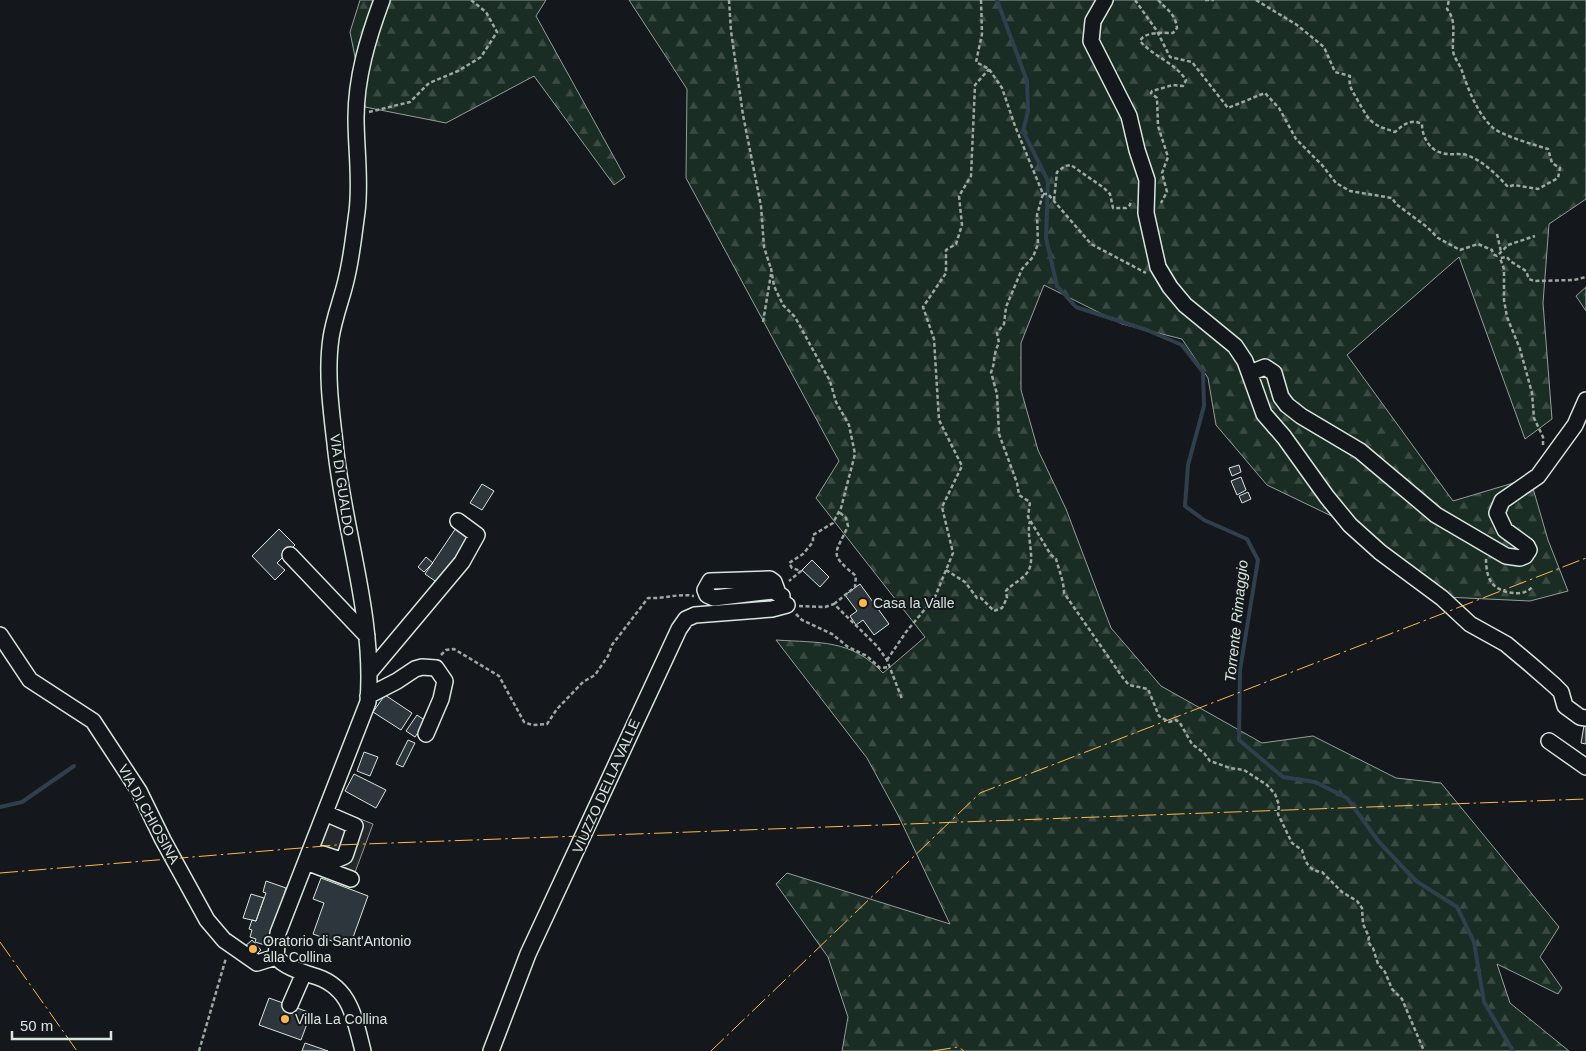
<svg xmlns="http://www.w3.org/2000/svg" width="1586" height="1051" font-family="Helvetica,sans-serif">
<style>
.forest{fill:url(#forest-firs);stroke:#939e99}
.parking{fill:#24282b;stroke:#939e99}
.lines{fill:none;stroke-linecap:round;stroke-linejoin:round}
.stream{stroke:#2f3f4d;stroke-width:4}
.building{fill:#2c363c;stroke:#d8e6dc}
.minor-casing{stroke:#d8e6dc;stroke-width:18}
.path{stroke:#9da8a2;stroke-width:2.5;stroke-dasharray:4 2.5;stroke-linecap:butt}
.minor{stroke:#14181c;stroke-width:15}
.power{stroke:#ffb74d;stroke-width:1;stroke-dasharray:18 4 2.5 4;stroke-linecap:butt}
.poi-dot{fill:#ffb74d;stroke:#14181c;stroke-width:2}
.labels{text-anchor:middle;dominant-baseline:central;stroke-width:4;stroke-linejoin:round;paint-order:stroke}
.street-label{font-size:14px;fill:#d8e6dc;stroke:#14181c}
.poi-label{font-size:14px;fill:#d8e6dc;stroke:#14181c;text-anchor:start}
.water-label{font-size:15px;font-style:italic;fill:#d8e6dc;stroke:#14181c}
</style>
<defs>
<pattern id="forest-firs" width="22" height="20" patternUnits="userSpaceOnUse" patternTransform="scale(1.25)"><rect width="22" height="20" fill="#1a2d24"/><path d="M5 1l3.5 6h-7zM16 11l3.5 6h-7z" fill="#3b4b43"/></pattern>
</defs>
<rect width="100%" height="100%" fill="#14181c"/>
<path class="forest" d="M360,0h186l-10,16 89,161 -11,8 -80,-109 -88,47 -81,-16 -15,-75z
M629,0h957v199l-37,25 -6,79 9,116 -27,20 -66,-182 -112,98 106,146 77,-23 18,62 20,51 -38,10 -85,-4 -76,-63 -102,-49 -51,-60 -8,-47 -26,-39 -60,-15 -78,-39 -23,58v47l17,60 28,59 45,119 50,58 101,57 51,-7 83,42 45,5 118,144 -19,30 22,31 -4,6 -61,-30 13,39 59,48h-727l6,-34 -20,-60 -52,-73 11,-11 163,51 -52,-109 -31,-57 -91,-118c44,3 75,-1 107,33l42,-36 -109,-139 23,-37 -153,-283 1,-89z
M1586,287v24l-10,-15z"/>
<path class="parking" d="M327,806l46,18 -19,51 -46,-18z"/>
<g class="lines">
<path class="stream" d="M997,0l30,81 1,30 -5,20 25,50 -2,57 11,48 19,21 71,23 35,15 21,27 1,34 -16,59 -3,41 19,14 43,19 11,21 -18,110 -1,70 44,37 32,5 32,16 32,44 37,39 41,26 17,35 10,60 29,49
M0,807l22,-5 52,-36"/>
</g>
<path class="building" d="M1239,465l2,7 -9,4 -3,-8z
M1241,477l5,13 -9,5 -6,-14z
M482,484l12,7 -12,19 -12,-7z
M1248,492l3,7 -9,4 -3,-7z
M456,528l13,8 -31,47 -13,-9z
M279,529l16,16 -18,18 8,7 -10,10 -23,-24z
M426,557l7,6 -9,9 -6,-5z
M812,560l17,17 -9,10 -18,-17z
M860,584l29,40 -15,11 -11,-15 -7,5 -6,-9 7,-5 -12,-16z
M385,695l27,18 -11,17 -28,-18z
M417,715l9,6 -11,16 -9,-6z
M1585,720h1v24l-5,-1z
M408,740l7,3 -12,24 -7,-3z
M364,752l14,5 -8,19 -13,-5z
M354,774l32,16 -10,18 -31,-17z
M321,878l47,18 -17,47 -10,-3 -1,4 -27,-10 11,-31 -11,-4z
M266,881l20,7 -18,58 -13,-4 1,-3 -6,-2 2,-7 -3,-1 3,-9 4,1 10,-28 -3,-1z
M251,894l13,4 -8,23 -13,-3z
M252,940l9,10 -7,7 -10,-10z
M269,998l42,15 -10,27 -42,-15z
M305,1043l23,8h-26z"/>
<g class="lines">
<g class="minor-casing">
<path id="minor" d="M1105,0l-12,21 -2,20 38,75 8,34 10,30 -1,33 12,54 12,20 15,18 50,41 10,15 19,53 20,23 43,60 23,28 30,27 62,46 28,26 36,20 25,21 24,21 6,6 4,14 15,11 6,1
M1250,373l15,-6 9,6 7,24 6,8 14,11 59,35 76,64 70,41 14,2 5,-2 4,-6 -2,-4 -22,-16 -8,-17 5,-12 36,-25 37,-51 11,-25
M290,555l77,81
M778,593l-4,-11 -4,-3 -60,2 -5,9 2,5 7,3 59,-7 9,5v10
M0,635l30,45 63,41 46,70 24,49 44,80 17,20 33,23 19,-6
M369,673l93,-111 15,-27 -19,-14
M368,696l29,-15 18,-12 7,-2 14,1 9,13 -4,18 -15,35
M1549,741l37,26
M311,850l27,9 7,-3 10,-30 -30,-13
M306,862l45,17
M276,957l2,-24 90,-231c7,-87 -25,-173 -33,-259 -4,-34 -9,-71 -4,-105 3,-21 12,-42 16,-62 5,-21 7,-43 10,-64 4,-31 -1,-63 -1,-94 0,-41 12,-80 26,-118
M276,957c9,10 23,14 35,18 39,10 43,41 52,76
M290,1005l14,-32
M491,1051l37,-97 151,-325 7,-10 9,-4 77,-6 15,-4"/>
</g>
<path class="path" d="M729,0l2,31 12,84 18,91 3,41 7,22
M981,0l1,34 -6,28 13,7 13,19 13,38 28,68 -6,21 1,29 -5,13 -11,12 -16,38 -2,17 -7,9 2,10c-7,13 -3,19 -8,29l6,22 2,40 18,49 2,12 11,7 -2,15 23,38 5,4c3,11 8,23 8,34l59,85 6,7 19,4 11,27 10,6 7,-2 4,3 12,21 12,9 6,8 20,7 14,2 23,15 8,9 4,11 -1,9 14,29 10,7c3,12 7,21 20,22l20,20 15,9 5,7 1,16 6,13 -1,5 5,6 5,16 7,8 7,17 10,10 22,52
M1135,0l22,31 13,26 22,5 36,46 37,-15 14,15 17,31 26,26 14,18 14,8 42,7 4,6 31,23 11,11 22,12 18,-6 14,6 1,4 4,2 11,-11 27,-9
M1158,0c9,10 17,13 19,28l-4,5c-10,0 -28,-2 -33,8 13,15 35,22 46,39l-3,6 -10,-1 -21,6 -1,2 6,5 1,28 10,31 -6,16 5,19 -6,11
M1205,0h9
M1256,0l41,25 27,22 11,25 15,4c-2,11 3,15 8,25 12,21 12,23 37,31 8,-7 16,-14 27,-8 0,12 7,26 20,29 9,3 18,-1 27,3 15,6 28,19 39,31l6,-2 24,4 20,-11 2,-10 -8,-5 -4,-14c-13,-4 -49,-14 -57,-23 -14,-14 -23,-37 -29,-55 -2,-7 -9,-14 -9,-21 -1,-15 4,-29 -6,-41l2,-9
M369,112l41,-10 19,-19 29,-12 23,-14 16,-25 -11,-20 -15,-12
M1043,194h5l43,50 55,29
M1054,200l3,-28 8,-6 6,-1 33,23 6,6 3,14h13l4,-3 1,-5
M1497,234l4,18
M771,268l3,18 9,19 12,12 35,64 6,21 13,23 6,29 -14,54 -8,15 -20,12v7l-10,12 -14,9 3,5 9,3 -12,10
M763,322l8,-48
M1543,445v-8l-9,-19 -2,-25 -12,-44 -13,-32 -3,-17v-31l-4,-11 7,-1 3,4 16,10 3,8 5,2 40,-1 12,-3
M1486,559c0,7 1,18 6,24 7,10 32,15 40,4
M946,570l19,12 12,16h4l13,13 8,-3 5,-10 -1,-7c5,-7 21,-13 24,-24 4,-14 -4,-33 0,-46
M834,604l21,-17 1,-11c-28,-23 -21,-21 -8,-50l-2,-8 -8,-7
M799,606l26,1 9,-3 43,42 10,14 15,39
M796,614l6,6 30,14 16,13 19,9 13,12 10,-1
M441,655l5,-5 8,-1 45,27 25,46 8,3 15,-1 10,-15 26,-27 12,-7 13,-19 4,-11 36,-47c17,1 30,-5 46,-2
M887,660l19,-28 29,-35 18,-44 -11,-46 20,-41 -23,-46 -5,-81 -11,-32 23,-34v-23l10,-6 6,-19 -3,-29 12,-20 4,-91 14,-16
M199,1051l27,-93"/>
<use href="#minor" class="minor"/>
<path class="power" d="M0,873l337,-28 1249,-46
M0,942l77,109
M711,1051l269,-258 606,-235
M933,1051l25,-4 6,4"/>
</g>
<g class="poi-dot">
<circle cx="863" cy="603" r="5"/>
<circle cx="253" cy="949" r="5"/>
<circle cx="285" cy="1019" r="5"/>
</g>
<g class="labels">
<g class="street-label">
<text transform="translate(342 485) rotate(82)">VIA DI GUALDO</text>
<text transform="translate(606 786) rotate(-66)">VIUZZO DELLA VALLE</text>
<text transform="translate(149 814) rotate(61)">VIA DI CHIOSINA</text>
</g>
<g class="poi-label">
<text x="873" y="603">Casa la Valle</text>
<text x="263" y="941">Oratorio di Sant'Antonio<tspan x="263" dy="16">alla Collina</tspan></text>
<text x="295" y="1019">Villa La Collina</text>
</g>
<g class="water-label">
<text transform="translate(1236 621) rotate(-84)">Torrente Rimaggio</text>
</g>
</g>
<path d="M12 1031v8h99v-8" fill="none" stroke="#d8e6dc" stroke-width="2.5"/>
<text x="20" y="1031" font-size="15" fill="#d8e6dc" stroke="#14181c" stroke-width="4" paint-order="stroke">50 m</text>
</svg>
